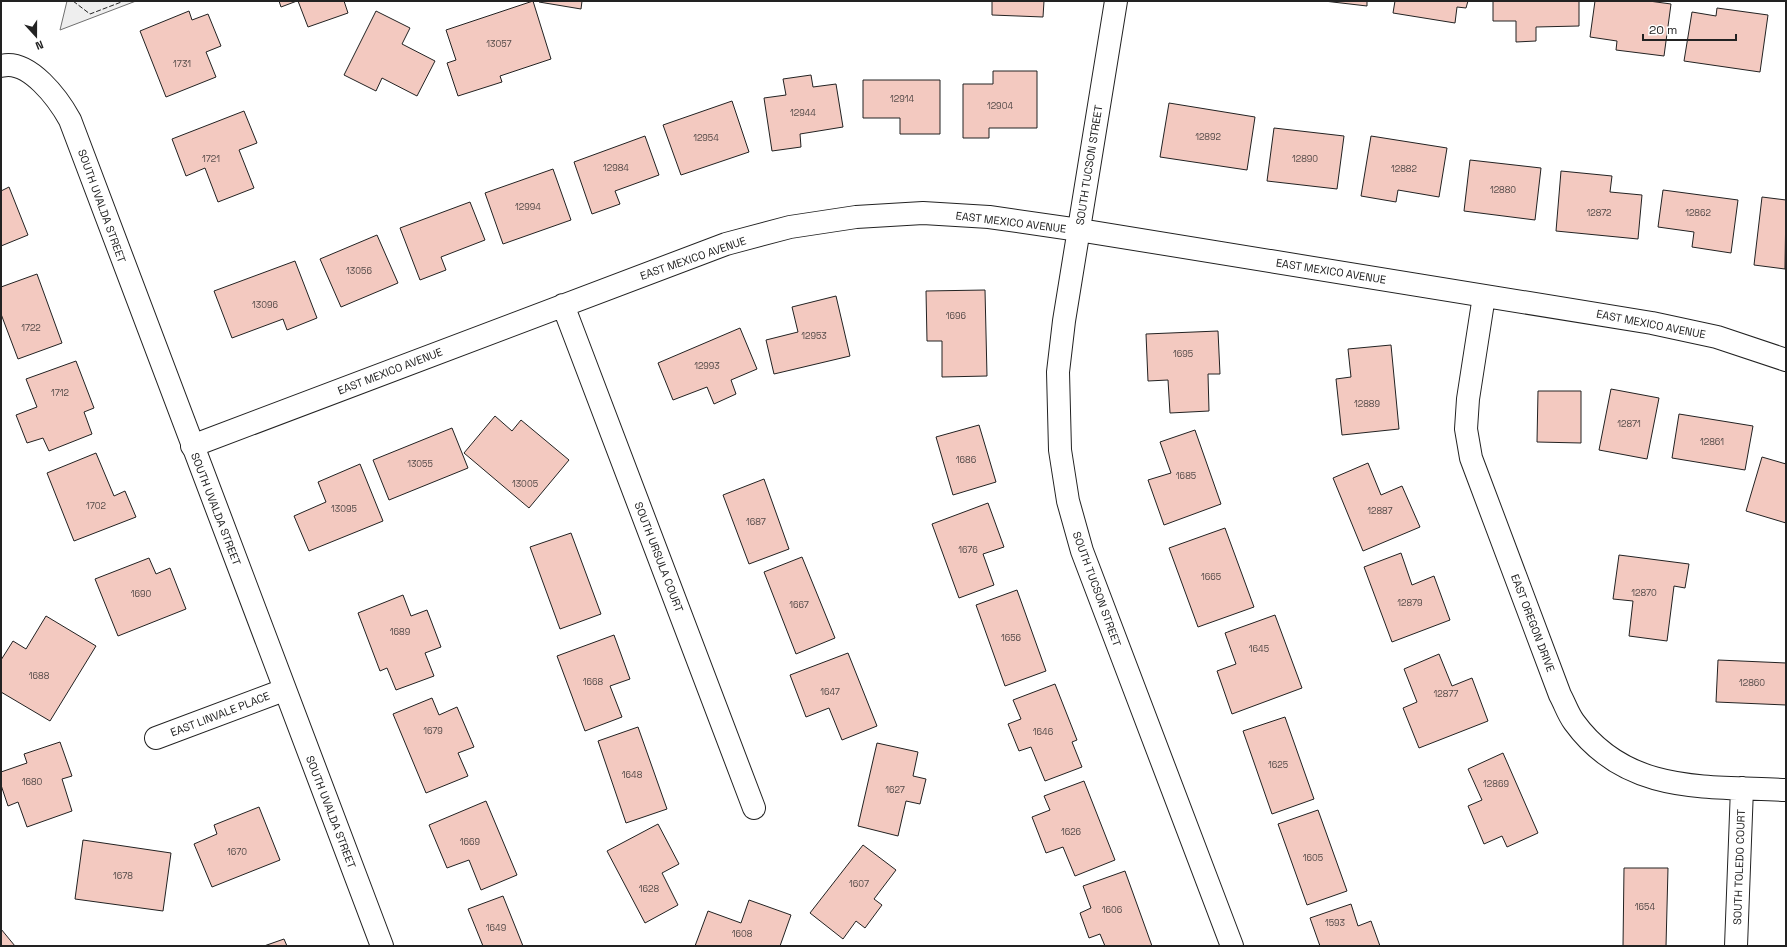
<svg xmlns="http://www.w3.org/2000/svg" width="1787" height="947" font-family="'Space Grotesk',sans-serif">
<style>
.park{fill:#eee;stroke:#6f6f6f}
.building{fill:#f3c9c0;stroke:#222}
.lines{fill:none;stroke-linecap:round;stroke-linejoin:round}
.street-casing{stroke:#222;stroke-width:24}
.secondary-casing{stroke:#222;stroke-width:24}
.street{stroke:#fff;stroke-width:22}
.secondary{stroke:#fff;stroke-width:22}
.fence{stroke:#222;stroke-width:1;stroke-dasharray:5 2;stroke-linecap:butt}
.labels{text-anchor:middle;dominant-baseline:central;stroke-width:3;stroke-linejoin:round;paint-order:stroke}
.number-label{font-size:9px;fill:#564c4a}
.street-label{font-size:11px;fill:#222;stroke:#fff}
</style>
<rect width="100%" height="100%" fill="#fff"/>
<path class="park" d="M67,1h69l-76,29z"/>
<path class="building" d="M279,1h18l-16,6z
M298,1h46l4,12 -40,14z
M533,1l18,58 -51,17 2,6 -44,14 -11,-33 9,-3 -10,-30z
M539,1h43l-1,8 -42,-7z
M992,1h52l-1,16 -51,-2z
M1324,1h43v5z
M1395,1h73l-2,7 -9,-1 -2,16 -62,-10z
M1493,1h86v25l-43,1v14l-20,1v-21h-23z
M1595,1h54l22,3 -7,52 -48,-6 1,-9 -27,-4z
M1717,8l51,7 -8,57 -76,-11 8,-49 24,4z
M189,11l3,9 16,-6 13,32 -15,6 10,25 -50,20 -26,-66z
M376,11l34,17 -8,16 33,17 -18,35 -35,-18 -6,13 -32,-16z
M993,71h44v57h-48v10h-26v-54h30z
M811,75l2,12 23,-3 7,43 -43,7 1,13 -29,4 -8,-53 22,-3 -3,-16z
M863,80h77v54h-40v-16h-37z
M732,101l17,51 -68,23 -18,-50z
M1169,103l86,14 -8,53 -87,-13z
M244,111l13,32 -18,7 15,38 -36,14 -13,-34 -19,8 -14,-37z
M1274,128l70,8 -7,53 -70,-8z
M645,136l14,39 -44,16 5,13 -28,10 -18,-52z
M1371,136l76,12 -8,49 -41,-7 -2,12 -35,-6z
M1470,160l71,8 -6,52 -71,-9z
M553,169l18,51 -68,24 -18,-51z
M1561,171l51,5 -2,16 32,3 -4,44 -82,-8z
M9,187l19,48 -27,11v-55z
M1663,190l75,10 -7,53 -39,-6 2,-15 -36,-5z
M1762,197l24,3 -1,69 -31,-4z
M470,202l15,38 -44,17 5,13 -26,10 -20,-52z
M377,235l21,48 -57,24 -21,-48z
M295,261l22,57 -30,12 -4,-11 -51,19 -18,-47z
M37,274l25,69 -44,16 -17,-45v-27z
M985,290l2,86 -45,1v-36h-15l-1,-50z
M836,296l14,60 -76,18 -8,-34 32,-8 -6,-25z
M740,328l17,41 -26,11 5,14 -22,10 -7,-17 -34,13 -15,-37z
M1218,331l2,43h-12l1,37 -39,2 -2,-33 -20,1 -2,-47z
M1391,345l8,84 -57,6 -6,-56 15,-2 -3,-28z
M76,361l18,47 -10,4 8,22 -43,17 -6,-13 -16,5 -11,-28 21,-8 -11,-28z
M1611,389l48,9 -12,61 -48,-9z
M1538,391h43v52l-44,-1z
M1679,414l74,12 -8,44 -73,-12z
M495,416l17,15 9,-11 48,40 -40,48 -65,-55z
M979,425l17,57 -43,13 -17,-58z
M452,428l16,40 -79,32 -16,-40z
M1195,430l26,74 -57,21 -16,-45 23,-7 -11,-31z
M96,453l18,43 11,-5 11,26 -62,24 -27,-68z
M1762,457l24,7v59l-40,-12z
M1368,463l13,32 21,-9 18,41 -57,24 -30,-73z
M360,464l23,57 -74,30 -15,-35 32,-14 -8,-20z
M764,479l25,70 -40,15 -26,-69z
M988,503l16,44 -21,7 11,31 -35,13 -27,-74z
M1225,528l29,79 -56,20 -29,-79z
M571,533l30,81 -41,15 -30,-82z
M1401,553l11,32 22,-9 16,44 -58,22 -28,-75z
M1619,555l70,9 -4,24 -11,-2 -7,55 -38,-5 4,-35 -20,-2z
M802,557l33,81 -39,16 -32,-82z
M149,558l7,16 14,-6 16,41 -68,27 -23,-57z
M1017,590l29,81 -41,15 -29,-81z
M403,595l8,21 16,-6 14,37 -16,6 9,23 -38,14 -9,-22 -7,3 -22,-58z
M1275,615l27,73 -70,26 -15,-43 19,-7 -11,-31z
M46,616l50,30 -46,75 -49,-29v-32l12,-19 13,8z
M614,635l16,44 -20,7 12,31 -37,14 -28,-75z
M848,653l29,73 -35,14 -13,-32 -23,9 -16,-42z
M1439,654l13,32 20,-8 16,43 -69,27 -16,-40 14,-6 -13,-33z
M1718,660l68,3v42l-70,-3z
M1055,684l22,56 -5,2 10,25 -37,14 -14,-34 -12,4 -11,-27 13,-5 -8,-19z
M432,698l7,17 18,-8 17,40 -16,6 10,23 -42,17 -33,-79z
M1285,717l29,82 -42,15 -29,-83z
M638,727l29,82 -41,14 -28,-82z
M60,742l12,34 -10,3 10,32 -45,16 -9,-25 -10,4 -7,-21v-13l26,-9 -3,-9z
M877,743l41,9 -5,24 13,3 -6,25 -14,-3 -8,35 -40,-10z
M1503,753l35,80 -31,14 -5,-11 -18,8 -16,-38 14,-6 -14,-31z
M1084,781l31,79 -40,16 -12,-29 -17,6 -14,-36 18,-7 -6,-14z
M486,801l31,74 -36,15 -12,-30 -22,8 -18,-43z
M259,807l21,53 -68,27 -18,-43 23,-10 -3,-9z
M1318,810l29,81 -40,14 -29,-81z
M658,824l21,40 -17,9 16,32 -33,18 -38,-72z
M83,840l88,13 -8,58 -88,-12z
M863,845l33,25 -22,29 8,6 -17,23 -9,-7 -13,18 -33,-26z
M1624,868h44l-2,78h-43z
M1125,871l27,75h-47l-5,-12 -11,4 -9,-25 11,-5 -8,-22z
M503,896l20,50h-40l-15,-37z
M749,900l42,15 -11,31h-85l13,-35 33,12z
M1351,904l7,22 13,-5 9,25h-60l-10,-28z
M1,929l14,17h-14z
M284,939l3,7h-23z"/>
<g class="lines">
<g class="street-casing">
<path id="street" d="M1116,1l-52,320 -6,51 2,78 8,51 14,50 150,395
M1484,296l-16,103 -2,30 5,29 89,237c5,9 8,19 14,27 53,73 132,64 212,68
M563,305l191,503
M192,446l534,-202 64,-17 66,-10 67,-4 66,4 90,13 573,93 65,14 69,23
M156,738l128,-48
M1736,946l6,-158"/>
</g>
<g class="secondary-casing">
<path id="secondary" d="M1,66c28,-8 58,34 69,54l312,826"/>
</g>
<use href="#street" class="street"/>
<use href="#secondary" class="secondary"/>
<path class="fence" d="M73,1l17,13 34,-13"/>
</g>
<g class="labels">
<g class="number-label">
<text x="499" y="44">13057</text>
<text x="182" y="64">1731</text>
<text x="902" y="99">12914</text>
<text x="1000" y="106">12904</text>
<text x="803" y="113">12944</text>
<text x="1208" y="137">12892</text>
<text x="706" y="138">12954</text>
<text x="211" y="159">1721</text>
<text x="1305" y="159">12890</text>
<text x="616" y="168">12984</text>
<text x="1404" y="169">12882</text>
<text x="1503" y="190">12880</text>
<text x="528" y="207">12994</text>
<text x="1599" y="213">12872</text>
<text x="1698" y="213">12862</text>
<text x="359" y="271">13056</text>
<text x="265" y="305">13096</text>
<text x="956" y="316">1696</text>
<text x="31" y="328">1722</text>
<text x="814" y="336">12953</text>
<text x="1183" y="354">1695</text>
<text x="707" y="366">12993</text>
<text x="60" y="393">1712</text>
<text x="1367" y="404">12889</text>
<text x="1629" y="424">12871</text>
<text x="1712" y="442">12861</text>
<text x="966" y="460">1686</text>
<text x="420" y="464">13055</text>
<text x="1186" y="476">1685</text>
<text x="525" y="484">13005</text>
<text x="96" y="506">1702</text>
<text x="344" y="509">13095</text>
<text x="1380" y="511">12887</text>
<text x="756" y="522">1687</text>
<text x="968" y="550">1676</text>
<text x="1211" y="577">1665</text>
<text x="1644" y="593">12870</text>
<text x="141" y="594">1690</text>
<text x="1410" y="603">12879</text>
<text x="799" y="605">1667</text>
<text x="400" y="632">1689</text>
<text x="1011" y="638">1656</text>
<text x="1259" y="649">1645</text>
<text x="39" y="676">1688</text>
<text x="593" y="682">1668</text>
<text x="1752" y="683">12860</text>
<text x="830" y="692">1647</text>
<text x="1446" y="694">12877</text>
<text x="433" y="731">1679</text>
<text x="1043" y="732">1646</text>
<text x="1278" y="765">1625</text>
<text x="632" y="775">1648</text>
<text x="32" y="782">1680</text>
<text x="1496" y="784">12869</text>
<text x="895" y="790">1627</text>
<text x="1071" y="832">1626</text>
<text x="470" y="842">1669</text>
<text x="237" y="852">1670</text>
<text x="1313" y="858">1605</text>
<text x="123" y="876">1678</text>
<text x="859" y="884">1607</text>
<text x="649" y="889">1628</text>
<text x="1645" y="907">1654</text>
<text x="1112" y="910">1606</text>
<text x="1335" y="923">1593</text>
<text x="496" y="928">1649</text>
<text x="742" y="934">1608</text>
</g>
<g class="street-label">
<text transform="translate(1089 165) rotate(-81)">SOUTH TUCSON STREET</text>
<text transform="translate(102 206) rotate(70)">SOUTH UVALDA STREET</text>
<text transform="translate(1011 222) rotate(7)">EAST MEXICO AVENUE</text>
<text transform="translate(693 258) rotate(-19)">EAST MEXICO AVENUE</text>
<text transform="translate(1331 271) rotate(9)">EAST MEXICO AVENUE</text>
<text transform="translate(1651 324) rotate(11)">EAST MEXICO AVENUE</text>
<text transform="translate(390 371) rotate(-21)">EAST MEXICO AVENUE</text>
<text transform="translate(216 509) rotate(69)">SOUTH UVALDA STREET</text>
<text transform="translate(659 557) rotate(69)">SOUTH URSULA COURT</text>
<text transform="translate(1097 589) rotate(70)">SOUTH TUCSON STREET</text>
<text transform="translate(1533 623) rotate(69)">EAST OREGON DRIVE</text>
<text transform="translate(220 714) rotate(-21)">EAST LINVALE PLACE</text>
<text transform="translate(331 812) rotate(69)">SOUTH UVALDA STREET</text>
<text transform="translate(1739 867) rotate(-88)">SOUTH TOLEDO COURT</text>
</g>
</g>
<rect width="1787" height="947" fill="none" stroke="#222222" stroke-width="4"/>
<g transform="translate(36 36) rotate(159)" stroke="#ffffff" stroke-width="3" paint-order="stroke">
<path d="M0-3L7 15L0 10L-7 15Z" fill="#222222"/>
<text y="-6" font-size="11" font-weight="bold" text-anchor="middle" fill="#222222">N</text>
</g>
<path d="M1643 34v6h93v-6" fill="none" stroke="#222222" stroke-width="2"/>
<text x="1649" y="34" font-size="12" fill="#222222" stroke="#ffffff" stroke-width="3" paint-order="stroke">20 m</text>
</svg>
